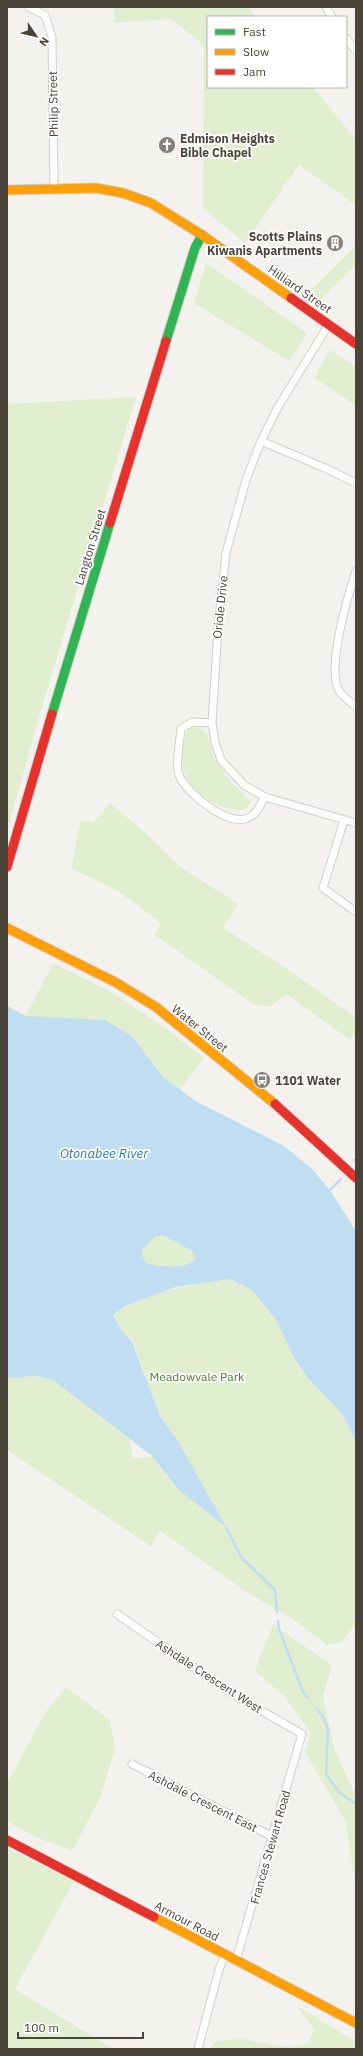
<svg xmlns="http://www.w3.org/2000/svg" width="363" height="2056" font-family="'IBM Plex Sans',sans-serif">
<style>
.green{fill:#e1eecf}
.water{fill:#c0ddf1;fill-rule:evenodd}
.lines{fill:none;stroke-linecap:round;stroke-linejoin:round}
.stream{stroke:#c0ddf1;stroke-width:2.5}
.street-casing{stroke:#d2d0cb;stroke-width:9}
.fast-casing{stroke:#d3cfc5;stroke-width:11}
.slow-casing{stroke:#d3cfc5;stroke-width:11}
.jam-casing{stroke:#d3cfc5;stroke-width:11}
.street{stroke:#fdfdfc;stroke-width:7}
.fast{stroke:#30b455;stroke-width:9}
.slow{stroke:#ff9f0a;stroke-width:9}
.jam{stroke:#e5322d;stroke-width:9}
.labels{text-anchor:middle;dominant-baseline:central;stroke-width:3.5;stroke-linejoin:round;paint-order:stroke}
.street-label{font-size:12px;fill:#4b4439;stroke:#fff}
.poi-label{font-size:12px;font-weight:bold;fill:#4b4439;stroke:#fff;text-anchor:start}
.park-label{font-size:12px;fill:#4a7f2a;stroke:#fff}
.water-label{font-size:13px;font-style:italic;fill:#2e7ab2;stroke:#fff}
</style>
<rect width="100%" height="100%" fill="#f4f2ee"/>
<path class="green" d="M114,7h133l9,10h-48v70h105l43,53v65l-57,-40 -54,78 -42,-35 1,-163 -33,-26 -57,4z
M356,245v20l-36,35 -10,-9z
M206,263l101,70 -18,28 -95,-58z
M330,350l26,17v39l-42,-29z
M136,397l-92,303 -37,131v-427z
M194,727l7,2 6,4 7,26 19,25 16,15 1,4 -3,5c-8,4 -15,1 -23,-1 -35,-12 -53,-43 -36,-78z
M110,803l38,32 31,31 59,38 -15,24 66,42 67,48v15l-6,7 -62,-45 -20,12 -15,-3 -98,-69 6,-11 -5,-5 -38,-28 -47,-23 10,-48 12,3z
M53,963l60,30 54,36 37,29 -24,31 -17,-12 -31,-41 -106,-20z
M156,1236h8l28,15 3,8c-11,12 -35,7 -49,4l-4,-8v-5z
M230,1279l22,11 25,31 17,38 14,19 35,37 13,27v181l-14,19 -15,3 -34,-26 -48,-28 -86,-61 -7,17 -145,-97v-72l29,-2 17,4 76,59 4,20 19,-3 27,34 46,36 -47,-85 -18,-25 -27,-74 -11,-11 -9,-16c34,-24 77,-30 117,-36z
M273,1625l59,40 -9,31 12,55 21,45v91l-11,-67 -40,-68 6,-19 -26,-36 -30,-26z
M66,1687l44,33 5,28 -14,48 -29,55 -36,-14 -29,-16v-38l38,-70z
M7,1848l67,33 -59,108 98,60h-106z
M296,2005l60,37v7h-146l5,-8 27,-2 45,8 22,-4 5,-14z"/>
<path class="water" d="M7,1006l19,10 79,4 27,16 31,41 34,25 87,44 29,24 17,20 26,41v211l-13,-27 -35,-37 -14,-20 -17,-37 -25,-31 -22,-11 -54,8 -51,19 -12,9 9,16 10,11 28,74 18,25 48,86 -47,-37 -27,-34 -99,-76 -17,-4 -29,2zM156,1236h8l28,15 3,8c-11,12 -35,7 -49,4l-4,-8v-5z"/>
<g class="lines">
<path class="stream" d="M354,1160h2
M330,1190l11,-11
M226,1527l15,30 34,33 2,22
M278,1621l1,8 24,63 5,6
M317,1709l5,6 6,14 -2,45 14,19 16,11"/>
<g class="street-casing">
<path id="street" d="M28,7l17,8 7,22 2,152
M326,7l6,10
M346,38l10,13
M329,324l-51,83 -17,34 -15,39 -20,73 -8,75 -6,95 3,19 6,18 23,25 21,12 91,26
M261,441l64,27 31,15
M356,571c-8,24 -31,101 -16,121 4,6 11,10 16,15
M212,723l-20,-1 -11,7c-1,11 -6,35 -2,46 7,18 49,52 69,43 9,-4 12,-13 17,-21
M344,820l-21,68 33,24
M117,1614l114,79 71,41 -66,226
M132,1764l141,73
M198,2049l21,-79 6,-16"/>
</g>
<g class="fast-casing">
<path id="fast" d="M166,341l29,-93 7,-13
M52,714l58,-191"/>
</g>
<g class="slow-casing">
<path id="slow" d="M7,190l89,-2 27,5 28,10 51,32 89,63
M7,928l108,54 41,25 119,97
M154,1917l202,106"/>
</g>
<g class="jam-casing">
<path id="jam" d="M291,298l65,46
M110,523l56,-182
M7,867l45,-153
M275,1104l81,74
M7,1840l147,77"/>
</g>
<use href="#street" class="street"/>
<use href="#fast" class="fast"/>
<use href="#slow" class="slow"/>
<use href="#jam" class="jam"/>
</g>
<defs>
<g id="church-disc" transform="scale(0.9)"><circle r="9.5" fill="#868178" stroke="#fff"/><path d="M-1.2-6h2.4v3.5h3.3v2.4h-3.3V6h-2.4V-.1h-3.3v-2.4h3.3Z" fill="#fff"/></g>
<g id="building-disc" transform="scale(0.9)"><circle r="9.5" fill="#868178" stroke="#fff"/><path d="M-4-6H4V6H1V3H-1V6H-4ZM-2.5-4.3h1.7v1.8h-1.7ZM.8-4.3h1.7v1.8H.8ZM-2.5-1h1.7V.8h-1.7ZM.8-1h1.7V.8H.8Z" fill="#fff"/></g>
<g id="bus-disc" transform="scale(0.9)"><circle r="9.5" fill="#868178" stroke="#fff"/><path d="M-5-6H5V4H4V6H2V4H-2V6H-4V4H-5ZM-3.5-4V0h7V-4ZM-3.5 1.2v1.5H-2V1.2ZM2 1.2v1.5H3.5V1.2Z" fill="#fff"/></g>
</defs>
<g fill-rule="evenodd">
<use href="#church-disc" x="167" y="145"/>
<use href="#building-disc" x="335" y="243"/>
<use href="#bus-disc" x="262" y="1080"/>
</g>
<g class="labels">
<g class="street-label">
<text transform="translate(53 104) rotate(-91)">Philip Street</text>
<text transform="translate(300 289) rotate(35)">Hilliard Street</text>
<text transform="translate(90 547) rotate(-73)">Langton Street</text>
<text transform="translate(220 607) rotate(-84)">Oriole Drive</text>
<text transform="translate(200 1028) rotate(39)">Water Street</text>
<text transform="translate(209 1676) rotate(33)">Ashdale Crescent West</text>
<text transform="translate(203 1801) rotate(27)">Ashdale Crescent East</text>
<text transform="translate(270 1847) rotate(-74)">Frances Stewart Road</text>
<text transform="translate(187 1921) rotate(28)">Armour Road</text>
</g>
<g class="poi-label">
<text x="180" y="138">Edmison Heights<tspan x="180" dy="14">Bible Chapel</tspan></text>
<text x="322" y="236" text-anchor="end">Scotts Plains<tspan x="322" dy="14">Kiwanis Apartments</tspan></text>
<text x="275" y="1080">1101 Water</text>
</g>
<g class="park-label">
<text x="197" y="1376">Meadowvale Park</text>
</g>
<g class="water-label">
<text x="104" y="1153">Otonabee River</text>
</g>
</g>
<rect width="363" height="2056" fill="none" stroke="#4b4439" stroke-width="16"/>
<rect x="207" y="16" width="140" height="72" fill="#ffffff" stroke="#b7b4b0"/>
<rect x="215" y="29" width="20" height="6" fill="#30b455" stroke="#b7b4b0"/>
<text x="243" y="36" font-size="12" fill="#4b4439">Fast</text>
<rect x="215" y="49" width="20" height="6" fill="#ff9f0a" stroke="#b7b4b0"/>
<text x="243" y="56" font-size="12" fill="#4b4439">Slow</text>
<rect x="215" y="69" width="20" height="6" fill="#e5322d" stroke="#b7b4b0"/>
<text x="243" y="76" font-size="12" fill="#4b4439">Jam</text>
<g transform="translate(36 36) rotate(125)" stroke="#ffffff" stroke-width="3" paint-order="stroke">
<path d="M0-3L7 15L0 10L-7 15Z" fill="#4b4439"/>
<text y="-6" font-size="11" font-weight="bold" text-anchor="middle" fill="#4b4439">N</text>
</g>
<path d="M18 2032v6h125v-6" fill="none" stroke="#4b4439" stroke-width="2"/>
<text x="24" y="2032" font-size="12" fill="#4b4439" stroke="#ffffff" stroke-width="3" paint-order="stroke">100 m</text>
</svg>
